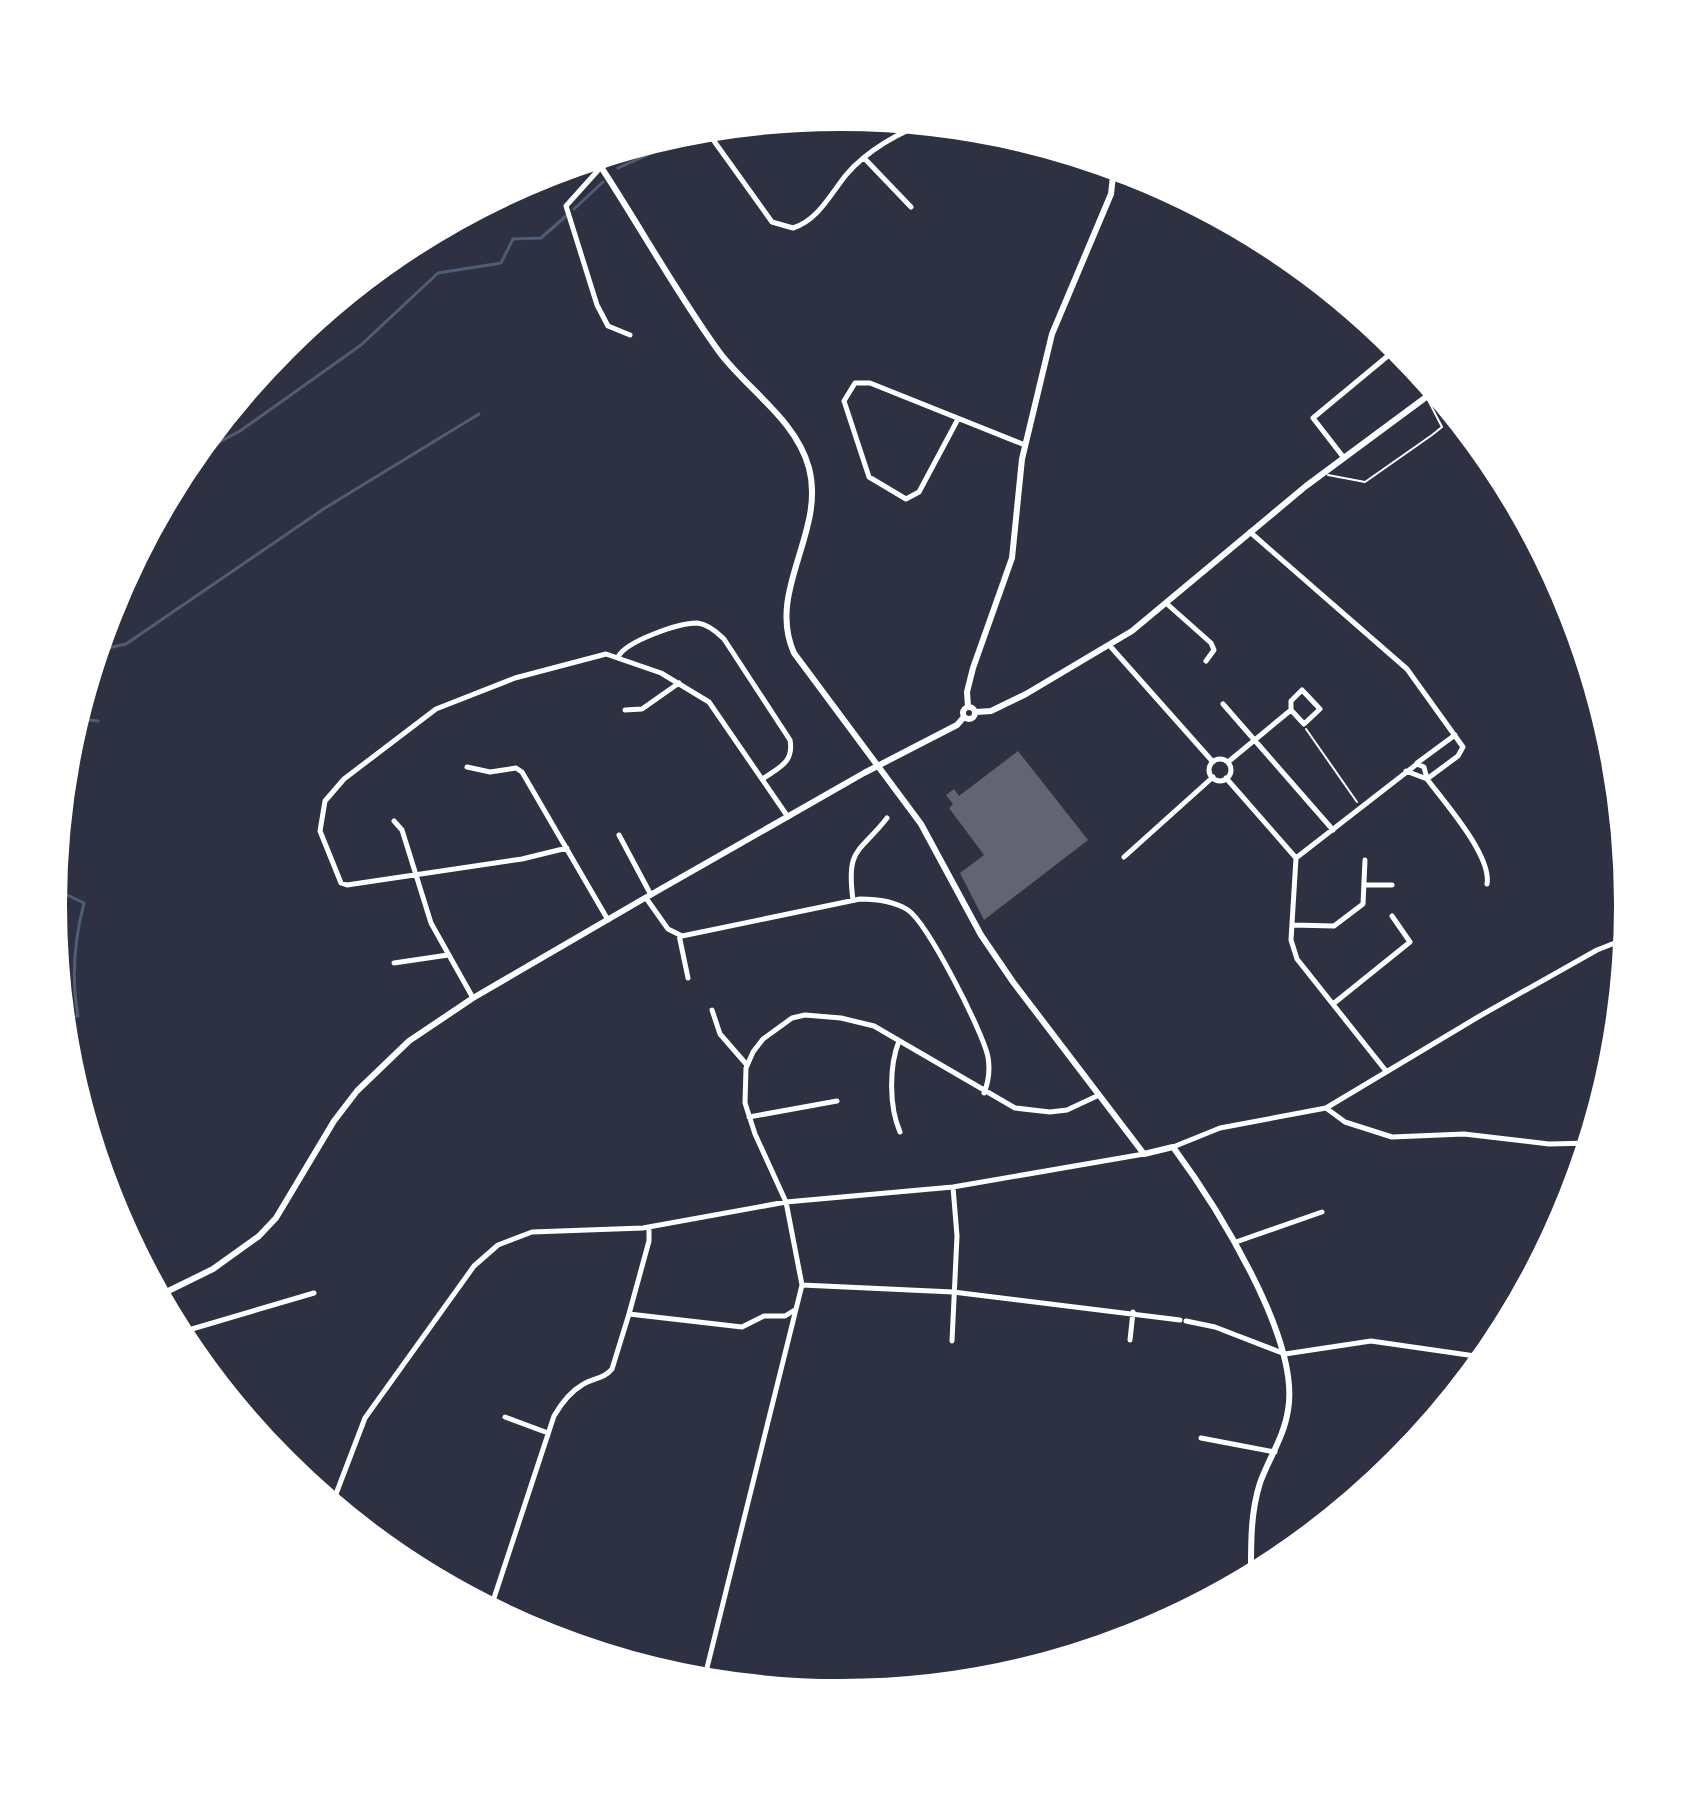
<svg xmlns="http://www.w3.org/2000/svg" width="1681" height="1810" font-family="'Noto Sans',sans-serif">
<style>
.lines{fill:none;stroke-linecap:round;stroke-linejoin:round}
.stream{stroke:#4f5d75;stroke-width:3}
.building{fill:#626471}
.path{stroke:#fff;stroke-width:2}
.service{stroke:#fff;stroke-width:2}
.minor{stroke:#fff;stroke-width:5}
.tertiary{stroke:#fff;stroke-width:6}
.rim{fill:none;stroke:#fff;stroke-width:10}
</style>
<rect width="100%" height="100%" fill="#2d3142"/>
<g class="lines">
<path class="stream" d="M873,116l11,7 8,-5
M618,168l81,-36
M574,209l29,-27
M185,460l55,-29 121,-86 77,-72 63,-10 12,-24 28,-1 25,-22
M108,648l18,-4 199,-136 154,-94
M73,718l25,3
M50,887l34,16c-10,38 -13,74 -6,113l-19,2"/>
</g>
<path class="building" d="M1018,751l70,89 -104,80 -24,-47 24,-18 -35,-47 4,-4 -7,-9 8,-6 5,7z"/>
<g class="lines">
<path class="path" d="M1120,180l30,5 53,20
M1306,729l51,73"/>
<path class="service" d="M1328,475l37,7 67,-47 10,-8 -15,-29"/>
<path class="minor" d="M865,159l46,48
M630,335l-22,-9 -11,-21 -31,-99 35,-39 92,-39 16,6 63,88 21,6c25,-8 37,-33 53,-53 20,-24 56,-45 86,-54
M958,419l-39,73 -13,7 -37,-22 -25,-76 11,-18h15l155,62
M1344,458l-31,-40 88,-73
M1250,532l157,137 56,78 -5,9 -31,23 -21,-8
M1166,603l45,40 3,7 -8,11
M1110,646l103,116
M618,657c8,-16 61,-34 79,-34 11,1 20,9 27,16l66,101c4,22 -10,27 -26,38
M1223,704l110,126
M625,710l17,-1 37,-26
M1209 770a11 11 0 1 1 22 0a11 11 0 1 1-22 0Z
M1228,762l63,-52 13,14 16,-15 -18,-19 -11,11v9
M1417,763l38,-28
M467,767l23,5 26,-4 6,4 86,148
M1226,778l70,80 -5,82 6,19 89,112
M394,821l8,9 29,93 42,75
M619,835l32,60
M567,848l-45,11 -175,26 -6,-2 -21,-52 5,-30 19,-22 92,-70 79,-31 91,-24 55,19 48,29 79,115
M1124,857l89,-80
M1296,858l121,-94 7,3 3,12c18,24 65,77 60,105
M1365,885h27
M646,898l22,31 14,7 178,-37c16,0 34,2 48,11 20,14 75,122 80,147 2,12 1,24 -4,36
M853,900c-7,-53 6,-46 34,-82
M1293,925l41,1 29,-22 2,-44
M679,935l9,43
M394,963l54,-8
M1333,1004l77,-62 -18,-26
M712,1010l8,24 27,31
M899,1041c-10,25 -10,66 1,91
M1326,1108l19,14 47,15 72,-3 85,10 43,-1
M749,1117l88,-16
M1173,1147l47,-19 106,-20 152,-91 119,-67 33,-13
M649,1227v14l-20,73 113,13 22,-11h21l8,-5
M1236,1242l86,-30
M802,1285l151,7 227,28
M1186,1321l29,6 70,27 86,-13 118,17
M175,1334l139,-41
M1130,1340l3,-28
M952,1341l5,-105 -4,-49
M505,1417l43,16
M1201,1438l74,14
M331,1507l34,-89 109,-152 24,-21 34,-13 111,-4 143,-26 167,-15 191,-33
M487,1610l5,-6 62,-188c7,-12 16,-24 28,-31 11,-7 22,-6 30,-16l17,-55
M703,1684l99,-399 -16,-83 -31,-68 -10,-31 1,-35 7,-16 10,-13 29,-21 13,-3 36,3 33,8 141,82 35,4 17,-2 30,-14"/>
<path class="tertiary" d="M591,157l10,10c40,61 76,127 119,186 29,38 76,67 89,115 17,64 -43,123 -15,185l127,171 60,111 32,47 131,172 29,-7c42,57 128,192 115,263 -4,27 -19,48 -28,73 -10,31 -9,64 -9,97
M963 713a6 6 0 1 1 12 0a6 6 0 1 1-12 0Z
M968,707l-1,-15 6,-24 39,-110 10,-99 30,-125 59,-140 2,-18 -4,-14
M976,712l15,-1 35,-17 106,-63 174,-145 131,-97
M156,1297l57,-28 46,-33 17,-18 58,-97 23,-30 52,-50 64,-43 165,-96 226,-129 93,-48 7,-8"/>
</g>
<path d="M0 0H1681V1810H0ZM840 126H841A778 778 0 0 1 1619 904V906A778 778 0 0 1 841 1684H840A778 778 0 0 1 62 906V904A778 778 0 0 1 840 126Z" fill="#fff" fill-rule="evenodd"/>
<path class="rim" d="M840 126H841A778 778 0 0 1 1619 904V906A778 778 0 0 1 841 1684H840A778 778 0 0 1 62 906V904A778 778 0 0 1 840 126Z"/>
</svg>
